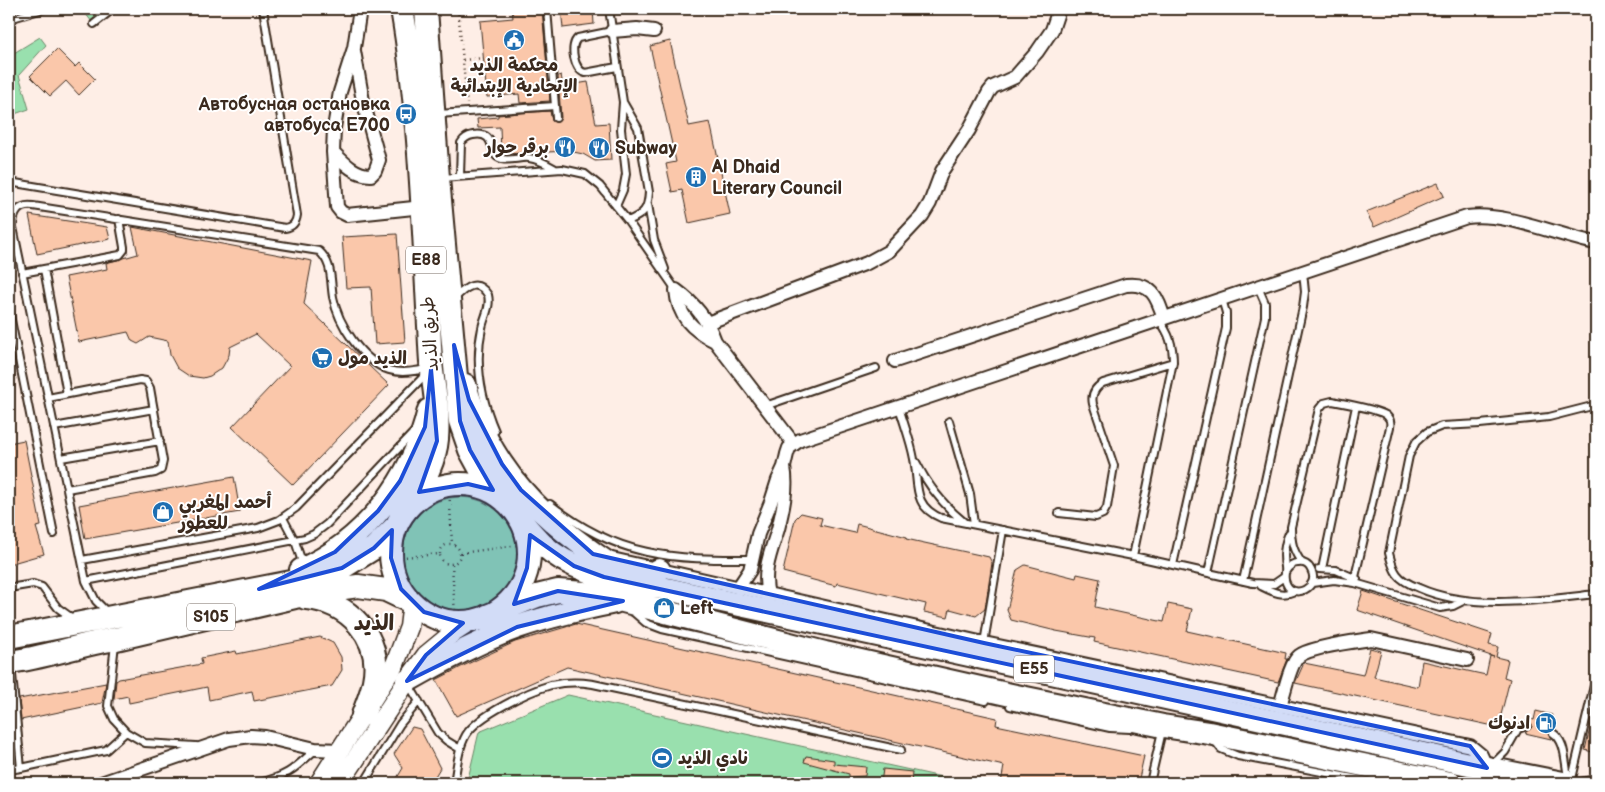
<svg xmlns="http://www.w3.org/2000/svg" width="1605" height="792" font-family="'Balsamiq Sans','Playpen Sans Arabic',sans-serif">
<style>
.green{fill:#99e0ae;stroke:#6a8566}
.building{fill:#fac7aa;stroke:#3b2a1e}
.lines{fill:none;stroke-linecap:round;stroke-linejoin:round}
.lane-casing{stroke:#3b2a1e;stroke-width:10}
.street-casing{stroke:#3b2a1e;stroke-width:16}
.secondary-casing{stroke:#3b2a1e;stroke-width:21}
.highway-casing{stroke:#3b2a1e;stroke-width:26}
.path{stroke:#3b2a1e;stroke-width:2.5;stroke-dasharray:1 4;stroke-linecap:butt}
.lane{stroke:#fff;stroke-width:6}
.street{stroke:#fff;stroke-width:12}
.secondary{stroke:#fff;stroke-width:18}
.highway{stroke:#fff;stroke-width:22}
.marked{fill:#1d4ed8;fill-opacity:0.2;stroke:#1d4ed8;stroke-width:4;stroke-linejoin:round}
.labels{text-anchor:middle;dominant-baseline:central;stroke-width:4;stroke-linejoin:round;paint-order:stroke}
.shield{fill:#fff;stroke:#766a62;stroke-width:1}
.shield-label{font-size:16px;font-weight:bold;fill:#3b2a1e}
.poi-label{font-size:18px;font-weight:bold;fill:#3b2a1e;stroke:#fff;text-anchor:start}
.street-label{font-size:18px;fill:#3b2a1e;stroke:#fff}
.district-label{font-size:22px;font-weight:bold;fill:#3b2a1e;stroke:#fff}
</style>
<rect width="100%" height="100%" fill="#feeee6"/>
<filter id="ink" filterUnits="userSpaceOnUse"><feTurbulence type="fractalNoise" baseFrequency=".02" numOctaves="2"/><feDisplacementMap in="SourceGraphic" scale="10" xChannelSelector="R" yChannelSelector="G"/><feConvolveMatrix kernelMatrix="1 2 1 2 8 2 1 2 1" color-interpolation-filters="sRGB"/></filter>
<g filter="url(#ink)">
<path class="green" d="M82,9h27l-17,13z
M40,37l6,8 -27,30 10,34 -20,7v-60z
M403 554a57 57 0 1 1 114 0a57 57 0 1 1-114 0Z
M568,695l401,88h-502l12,-51z"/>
<path class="building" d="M525,9h17l8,92 -30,2 -1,-9 -32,3 -7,-76 33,-3 -1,-8z
M561,9h32l1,15 -31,4z
M670,41l19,85 21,-4 20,92 -41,9 -7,-33 -10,2 -6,-28 10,-2 -26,-116z
M57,49l18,18 4,-4 16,16 -16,16 -13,-14 -16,15 -20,-20z
M561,75l2,11 25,-4 8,42 13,-1 2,37 -16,1 -12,-7 -14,-3 -66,3 -2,-1 -1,-26 -22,1 -1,-9 21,-2v-2l22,-2 30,-2 2,10 6,1 3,-4 -3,-42z
M1438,183l6,13 -70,31 -8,-15z
M29,215l78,12 3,12 -73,15z
M132,227l180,34 -8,43 85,81 -96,100 -61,-58 58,-61 -34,-32 -26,13 -1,8 -7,13 -12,8 -7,2 -14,-2 -12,-8 -7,-13 -2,-14 -19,-4 -11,7 -6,-3 -4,-9 -49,10 -13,-65 41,-8 -1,-6 32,-9z
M397,234l8,108 -30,2 -4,-57 -25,1 -4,-51z
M24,440l17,86 -5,1 8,27 -35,10v-26l4,-1 -4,-21v-73z
M234,477l6,35 -155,27 -6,-34z
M801,513l21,5 -2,7 35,8 2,-9 50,13 -1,2 83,18 3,6 -7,46 -9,7 -26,-7 -2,8 -24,-5 2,-8 -89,-21 -1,3 -53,-14 12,-53z
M1025,565l51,13 1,-4 23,5 -5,28 69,15 4,-18 24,5 -5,22 99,22 -1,6h2l-9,23 -184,-40 1,-4 -39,-7 -45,-11 -4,-10 10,-40z
M1363,591l129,43 -3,11 9,2 -2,10 12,3 -4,17 6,2 -12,48 -203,-44 9,-20 59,12 7,-27 11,3 -7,26 44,10 4,-26 64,14 4,-19 4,1 -137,-47z
M576,624l421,94 -1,7 148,31 -6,27h-137l3,-17 -437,-99 -111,49 -20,-36 27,-14 52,-24z
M320,637l13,6 8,14 1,13 -10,16 -78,15 -2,-10 -43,9 -2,-13 -78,16 -1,-7 -14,3 2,-18 3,-2 83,-15 -1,-6 35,-7 1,3z
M106,683l-4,20 -81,17 -2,-21z
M1536,711l16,4 -2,8 6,2 -1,3h-4l-3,4 3,7 -26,-6 7,-6v-3l-4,-3v-3l6,2z
M1592,719h4v34l-11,-3z
M412,727l8,2 20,39 -9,15h-37l9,-15 -9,-14z
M806,756l28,4v4l32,3 -1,9 -16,1v-3l-45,-12z
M883,769l29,3 -1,11h-30z"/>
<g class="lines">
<g class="lane-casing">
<path id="lane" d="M547,9l9,109
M609,9l14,93 -2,27 5,45 -3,16 -7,16
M9,19l34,-10
M94,24l19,-15
M612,31l-34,7c-9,7 -4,32 7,35l32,-6
M623,102l15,26 11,64c-1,18 -5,22 -21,29
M438,114l117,-8
M460,176l1,-33c3,-5 6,-7 12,-8 26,-4 13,21 29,24 9,2 18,-2 27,-1 9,1 18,6 25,10
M442,178l120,-9 23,5 15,12 28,35 48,69
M9,182l276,46c8,-1 11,-5 12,-13l-34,-206
M648,204l6,36 11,29
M44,269l23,125
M22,273l98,-18 4,-5v-3l-5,-28
M455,298c11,-11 22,-20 33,-3 3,12 -4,22 -6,33 -8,36 -1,70 13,103
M9,310l45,224
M48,398l92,-18 6,1 4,7 13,73 -2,9 -6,3 -88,16
M1596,405l-47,12 -69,7 -38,2 -15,6 -11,10 -7,14 -20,97c2,7 3,14 8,21 5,7 14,11 22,14 51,23 123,12 177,6
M765,406l111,-38
M899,407c5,17 12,35 15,52 5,25 -2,47 27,59l192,38 120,27 21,1 10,-7
M949,421l21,73 4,30
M54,427l100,-18
M61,458l99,-17
M916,462c12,24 27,43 48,60
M550,504c66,53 122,56 204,55
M1059,513l37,4 7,-3 4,-7 7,-41 -21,-62c-2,-9 1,-16 10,-21l70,-21
M283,518l12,23 8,24
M1133,556l40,-194c0,-17 -4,-29 -14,-42
M82,560l176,-32 21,-8 17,-12 131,-135
M1302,563c-9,-12 -11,-21 -11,-36l28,-118 5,-6 8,-2c10,2 50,9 55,15 3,3 4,7 3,11l-35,150
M1173,565l53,-237v-15l-4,-14
M1319,569l17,1 21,9
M1322,569l34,-163
M1286,571c3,-5 6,-8 12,-8 6,-1 11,2 13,7 10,17 -18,31 -25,13 -3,-6 0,-10 -1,-16 -2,-12 -1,-23 4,-34
M1208,573l57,-256v-14l-7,-16
M86,581l219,-43 9,-4 13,-10 87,-92
M1243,581l60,-274 2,-15 -2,-20
M1312,583l22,-3 21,3 85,25 13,-2 12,-6
M1261,586c12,6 21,11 34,5
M9,588l24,-4 9,3 16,21 14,10
M632,611l14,12 16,6 324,72
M108,613l-12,-12 -10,-20 -73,-354c0,-14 6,-23 20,-21l286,45c14,13 11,28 14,46 5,27 29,64 56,73 12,4 26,1 38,-1
M984,643l19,-113
M115,644l-7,62 6,13 12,13 19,11 51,3
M409,685l29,48 9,8 13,8
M1010,706l100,22 20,1
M1553,733c14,9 11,31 16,47
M1214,740l7,9 17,7 141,27
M1494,763l11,-11 13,-23 9,-3
M21,768l85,-18 20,-18
M9,770l12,-2 -10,-104
M259,783c29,-7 35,-14 56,-33
M364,783l36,-59 19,-23
M454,783c3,-16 4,-34 12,-48 11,-19 63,-44 85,-50 14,-3 28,-3 42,-1l308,66
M1150,783l12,-52
M1571,783l25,-106
M1576,783l20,-4"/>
</g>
<g class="street-casing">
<path id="street" d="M360,9l-6,39 -14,44 -6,36 -1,24 4,55 4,5 6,3 76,-8
M612,31l25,-2 17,2
M333,152c11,11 22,23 38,23l4,-4 4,-11 -16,-59 -9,-50
M676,290c19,14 31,29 39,51l79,103
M676,290c2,26 16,40 39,51
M707,323l160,-60 22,-12 33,-35 8,-13 12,-32 27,-41 20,-38 4,-5 22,-10 22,-25 15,-22 7,-21
M895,361l231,-76c26,-3 31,12 38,33
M612,559l372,84 486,103 11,9 6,13
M738,588l12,-18 8,-36 13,-32 7,-22 6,-13 3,-13 2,-6 11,-8 667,-223c40,-5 88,18 129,26
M768,595c-6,-24 3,-43 10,-66 5,-20 10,-41 6,-62
M1280,706c4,-12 10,-43 19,-50 11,-9 58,-15 72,-17l96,21
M101,783l128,-44 22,-3 14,1 50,12 25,1"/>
</g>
<g class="secondary-casing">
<path id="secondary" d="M319,783l76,-119 14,-37 3,-25
M340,783l67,-102 19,-26 23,-19 23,-15"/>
</g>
<g class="highway-casing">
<path id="highway" d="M402,9c18,104 21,211 27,317 1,15 1,30 3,45 3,23 7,45 5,68 -2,24 -16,46 -27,66
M426,9l12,169 22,243 10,29 12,22 18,24
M465,385c27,95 93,149 174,198l20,-13
M391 553a69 69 0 1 1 138 0a69 69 0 1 1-138 0Z
M521,521c7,8 14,16 21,23 28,26 62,33 97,39l848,185 76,15
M301,570c65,-29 112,-91 128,-160
M306,598c42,3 77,40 68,83 -2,12 -7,23 -11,34
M487,616l50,-20 21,-5 26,2 39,8 202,52 186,42 152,31 46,7 241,50
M9,637l308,-60 25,-9 32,-20 22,-22
M9,662c36,-4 71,-18 107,-23l179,-42 49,-9 14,-2 28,4 25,12
M407,681c35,-20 72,-40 111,-54 31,-11 64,-18 97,-25"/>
</g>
<path class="path" d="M458,9l9,95
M463,60l20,-2
M449,485l3,59
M400 554a60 60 0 1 1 120 0a60 60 0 1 1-120 0Z
M440 554a10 10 0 1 1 20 0a10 10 0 1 1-20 0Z
M461,553l58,-8
M391,558l49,-4
M452,564l3,51"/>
<use href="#lane" class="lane"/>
<use href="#street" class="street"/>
<use href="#secondary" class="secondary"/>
<use href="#highway" class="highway"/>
</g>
</g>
<path class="marked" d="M454,345l15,55 33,64 19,26 72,64 391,89 486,103 17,22 -883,-191 -30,-11 -44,-31 -3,33 -13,36 44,-13 65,10 -106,26 -110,54 19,-26 37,-32 -39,-11 -23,-23 -10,-31 1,-28 -18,18 -32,20 -83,21 76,-37 43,-41 22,-30 25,-54 6,-58 6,72 -18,51 49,-8 25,6 -23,-40 -10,-29z"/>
<defs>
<g id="civic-disc" transform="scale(1.125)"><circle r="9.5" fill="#1f6fb2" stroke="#fff"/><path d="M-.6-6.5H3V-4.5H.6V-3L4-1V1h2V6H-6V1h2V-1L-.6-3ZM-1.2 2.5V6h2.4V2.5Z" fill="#fff"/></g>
<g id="bus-disc" transform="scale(1.125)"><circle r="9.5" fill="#1f6fb2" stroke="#fff"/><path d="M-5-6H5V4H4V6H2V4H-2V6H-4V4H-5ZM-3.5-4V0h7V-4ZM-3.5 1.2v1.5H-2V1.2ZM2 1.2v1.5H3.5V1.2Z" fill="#fff"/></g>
<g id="restaurant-disc" transform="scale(1.125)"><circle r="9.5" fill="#1f6fb2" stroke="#fff"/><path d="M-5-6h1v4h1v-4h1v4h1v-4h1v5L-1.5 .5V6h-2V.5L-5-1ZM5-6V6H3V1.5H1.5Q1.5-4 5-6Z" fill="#fff"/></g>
<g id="building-disc" transform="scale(1.125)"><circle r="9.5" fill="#1f6fb2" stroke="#fff"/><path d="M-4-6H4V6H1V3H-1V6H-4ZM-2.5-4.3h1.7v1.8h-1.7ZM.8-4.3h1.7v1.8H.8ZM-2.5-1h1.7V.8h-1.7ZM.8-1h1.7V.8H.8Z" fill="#fff"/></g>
<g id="supermarket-disc" transform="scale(1.125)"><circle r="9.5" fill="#1f6fb2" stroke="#fff"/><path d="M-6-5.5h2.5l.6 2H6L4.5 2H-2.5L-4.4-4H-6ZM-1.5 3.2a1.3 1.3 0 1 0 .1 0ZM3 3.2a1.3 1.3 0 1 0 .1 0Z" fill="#fff"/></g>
<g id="shop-disc" transform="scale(1.125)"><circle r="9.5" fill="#1f6fb2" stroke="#fff"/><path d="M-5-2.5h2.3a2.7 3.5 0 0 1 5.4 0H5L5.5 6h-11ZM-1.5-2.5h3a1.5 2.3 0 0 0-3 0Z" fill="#fff"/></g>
<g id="fuel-disc" transform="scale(1.125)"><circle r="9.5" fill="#1f6fb2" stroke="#fff"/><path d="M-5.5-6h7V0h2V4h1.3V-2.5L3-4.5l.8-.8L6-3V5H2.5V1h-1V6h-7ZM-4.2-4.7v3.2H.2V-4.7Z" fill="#fff"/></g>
<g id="stadium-disc" transform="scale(1.125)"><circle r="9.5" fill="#1f6fb2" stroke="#fff"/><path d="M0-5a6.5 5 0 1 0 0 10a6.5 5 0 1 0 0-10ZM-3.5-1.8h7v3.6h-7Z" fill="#fff"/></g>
</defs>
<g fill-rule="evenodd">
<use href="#civic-disc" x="514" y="40"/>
<use href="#bus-disc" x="406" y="114"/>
<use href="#restaurant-disc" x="565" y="147"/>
<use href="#restaurant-disc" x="599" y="148"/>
<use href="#building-disc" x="696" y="177"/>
<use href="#supermarket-disc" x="322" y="358"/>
<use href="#shop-disc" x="163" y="512"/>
<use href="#shop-disc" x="664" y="608"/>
<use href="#fuel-disc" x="1546" y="723"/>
<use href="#stadium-disc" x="662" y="758"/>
</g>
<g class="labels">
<g class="shield">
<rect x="406" y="246.5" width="40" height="27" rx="4"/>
<rect x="187" y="603.5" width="48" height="27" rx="4"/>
<rect x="1014" y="655.5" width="40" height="27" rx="4"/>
</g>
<g class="shield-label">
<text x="426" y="260">E88</text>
<text x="211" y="617">S105</text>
<text x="1034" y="669">E55</text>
</g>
<g class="poi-label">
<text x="514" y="65" text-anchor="middle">محكمة الذيد<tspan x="514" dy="21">الإتحادية الإبتدائية</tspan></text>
<text x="390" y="104" text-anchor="end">Автобусная остановка<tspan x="390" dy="21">автобуса Е700</tspan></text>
<text x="549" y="147" text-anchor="end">برقر حوار</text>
<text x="615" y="148">Subway</text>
<text x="712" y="167">Al Dhaid<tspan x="712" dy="21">Literary Council</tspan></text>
<text x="338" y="358">الذيد مول</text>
<text x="179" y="502">أحمد المغربي<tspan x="179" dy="21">للعطور</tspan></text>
<text x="680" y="608">Left</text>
<text x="1530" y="723" text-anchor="end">ادنوك</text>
<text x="678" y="758">نادي الذيد</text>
</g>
<g class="street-label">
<text transform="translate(430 334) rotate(-94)">طريق الذيد</text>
</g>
<g class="district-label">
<text x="374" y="623">الذيد</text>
</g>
</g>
<rect width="1605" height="792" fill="none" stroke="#fff" stroke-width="30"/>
<rect x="15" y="15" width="1575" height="762" fill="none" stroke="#3b2a1e" stroke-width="2" filter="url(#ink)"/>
</svg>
